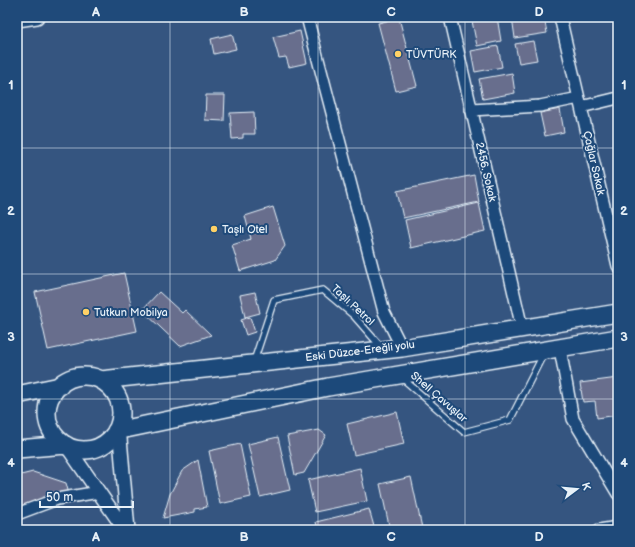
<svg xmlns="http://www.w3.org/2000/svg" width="635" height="547" font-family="'Balsamiq Sans',sans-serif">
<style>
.building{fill:#676e8d;stroke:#e8f1f8}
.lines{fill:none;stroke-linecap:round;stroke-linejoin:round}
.service-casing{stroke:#e8f1f8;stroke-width:8}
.minor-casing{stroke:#e8f1f8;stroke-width:14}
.tertiary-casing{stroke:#e8f1f8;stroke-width:16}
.primary-casing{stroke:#e8f1f8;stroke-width:20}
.service{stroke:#1f4a7a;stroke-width:5.5}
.minor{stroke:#1f4a7a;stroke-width:11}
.tertiary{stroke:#1f4a7a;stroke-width:13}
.primary{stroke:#1f4a7a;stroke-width:17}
.grid{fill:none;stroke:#e8f1f8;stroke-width:1;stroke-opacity:0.55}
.poi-dot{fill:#ffd166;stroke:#1f4a7a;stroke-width:1.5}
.labels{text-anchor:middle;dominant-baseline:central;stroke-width:4;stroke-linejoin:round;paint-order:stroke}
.poi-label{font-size:11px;fill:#e8f1f8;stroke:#1f4a7a;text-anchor:start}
.street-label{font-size:11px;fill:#e8f1f8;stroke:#1f4a7a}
.neatline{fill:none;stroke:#e8f1f8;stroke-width:1.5}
.grid-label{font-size:13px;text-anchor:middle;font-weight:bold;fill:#e8f1f8}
</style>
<rect width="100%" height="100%" fill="#355580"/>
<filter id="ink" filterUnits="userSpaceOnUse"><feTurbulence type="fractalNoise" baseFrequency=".025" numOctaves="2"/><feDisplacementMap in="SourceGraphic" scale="8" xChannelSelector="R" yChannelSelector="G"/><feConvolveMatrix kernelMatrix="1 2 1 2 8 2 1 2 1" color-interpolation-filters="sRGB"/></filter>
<g filter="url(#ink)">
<path class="building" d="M497,17l4,24 -24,5 -5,-25z
M512,17h32l3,16 -32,5z
M399,18l18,68 -21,5 -18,-68z
M300,31l7,32 -18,4 -3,-10 -7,1 -6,-21z
M232,34l4,15 -22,5 -3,-15z
M533,41l4,19 -18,3 -4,-19z
M498,46l4,21 -27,5 -4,-21z
M512,73l3,20 -32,6 -4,-20z
M206,95h19l-1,26 -19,-1z
M560,109l4,23 -19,4 -5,-23z
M254,112l1,22h-12v4l-11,1 -2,-26z
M474,175l5,27 -76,16 -6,-27z
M479,203l6,28 -74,17 -6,-28z
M273,207l12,39 -10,14 -35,11 -8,-26 19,-6 -6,-23z
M124,273l13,58 -89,19 -13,-58z
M159,292l23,21 3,-3 26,25 -31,11 -38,-36z
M255,292l5,21 -15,4 -5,-22z
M250,317l5,15 -9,3 -5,-15z
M618,378v37l-21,3 -2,-17 -12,1 -3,-19z
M397,412l7,32 -50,11 -7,-31z
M319,430l7,5 -22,38 -9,2 -8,-39z
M278,437l12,53 -30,7 -12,-53z
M240,444l11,53 -31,7 -11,-53z
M198,460l9,47 -12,2v3l-32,6 7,-24 12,-23z
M360,468l7,33 -52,11 -7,-32z
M33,472l33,11 3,11 -52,16v-34z
M411,477l11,51 -11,2h-21l-10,-46z
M369,509l6,21h-57l-2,-8z"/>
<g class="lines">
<g class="service-casing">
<path id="service" d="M254,361l20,-61 49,-10 31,26 28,32
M402,378l62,54 46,-12 33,-65"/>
</g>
<g class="minor-casing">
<path id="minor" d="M307,17l77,295 18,36
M450,17l72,311
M560,17l58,249
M581,107l37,-9
M471,110l69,-4 39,-8
M560,349l13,70 45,75
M17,514l40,-15 42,-7
M599,530l19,-3"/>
</g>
<g class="tertiary-casing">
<path id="tertiary" d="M17,20l20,-3
M119,427l9,103
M66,445l59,85"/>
</g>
<g class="primary-casing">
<path id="primary" d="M47 413a37 37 0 1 1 74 0a37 37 0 1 1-74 0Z
M101,380l301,-32 216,-35
M17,395l43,-9
M116,431l212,-44 290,-49
M17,449l49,-4"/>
</g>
<use href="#service" class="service"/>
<use href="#minor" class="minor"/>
<use href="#tertiary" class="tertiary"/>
<use href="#primary" class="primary"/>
</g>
</g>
<path class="grid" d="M170,17v513M318,17v513M465,17v513M17,148h601M17,274h601M17,399h601"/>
<g class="poi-dot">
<circle cx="398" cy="54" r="4"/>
<circle cx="214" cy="229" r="4"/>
<circle cx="86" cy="312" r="4"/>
</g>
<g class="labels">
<g class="poi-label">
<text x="406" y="54">TÜVTÜRK</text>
<text x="222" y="229">Taşlı Otel</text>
<text x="94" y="312">Tutkun Mobilya</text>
</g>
<g class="street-label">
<text transform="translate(594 163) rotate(77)">Çağlar Sokak</text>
<text transform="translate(486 172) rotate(77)">2456. Sokak</text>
<text transform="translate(353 305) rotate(43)">Taşlı Petrol</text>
<text transform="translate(360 351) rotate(-7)">Eski Düzce-Ereğli yolu</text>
<text transform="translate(439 397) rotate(41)">Shell Çavuşlar</text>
</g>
</g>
<rect width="635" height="547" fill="none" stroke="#1f4a7a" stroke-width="44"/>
<g transform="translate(577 489) rotate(74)" stroke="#1f4a7a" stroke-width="3" paint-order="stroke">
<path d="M0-3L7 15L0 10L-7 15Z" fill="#e8f1f8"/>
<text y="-6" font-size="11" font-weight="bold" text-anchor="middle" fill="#e8f1f8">K</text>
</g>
<path d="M40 501v6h93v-6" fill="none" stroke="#e8f1f8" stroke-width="2"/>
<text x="46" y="501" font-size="12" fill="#e8f1f8" stroke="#1f4a7a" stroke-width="3" paint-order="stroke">50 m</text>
<rect x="22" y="22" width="591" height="503" class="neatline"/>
<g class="grid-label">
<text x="96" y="16">A</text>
<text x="244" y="16">B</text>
<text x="391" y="16">C</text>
<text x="539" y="16">D</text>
<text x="11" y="89">1</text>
<text x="624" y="89">1</text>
<text x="11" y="215">2</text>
<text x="624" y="215">2</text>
<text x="11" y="341">3</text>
<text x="624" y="341">3</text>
<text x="11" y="467">4</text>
<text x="624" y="467">4</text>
<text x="96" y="541">A</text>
<text x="244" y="541">B</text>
<text x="391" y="541">C</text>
<text x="539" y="541">D</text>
</g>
</svg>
